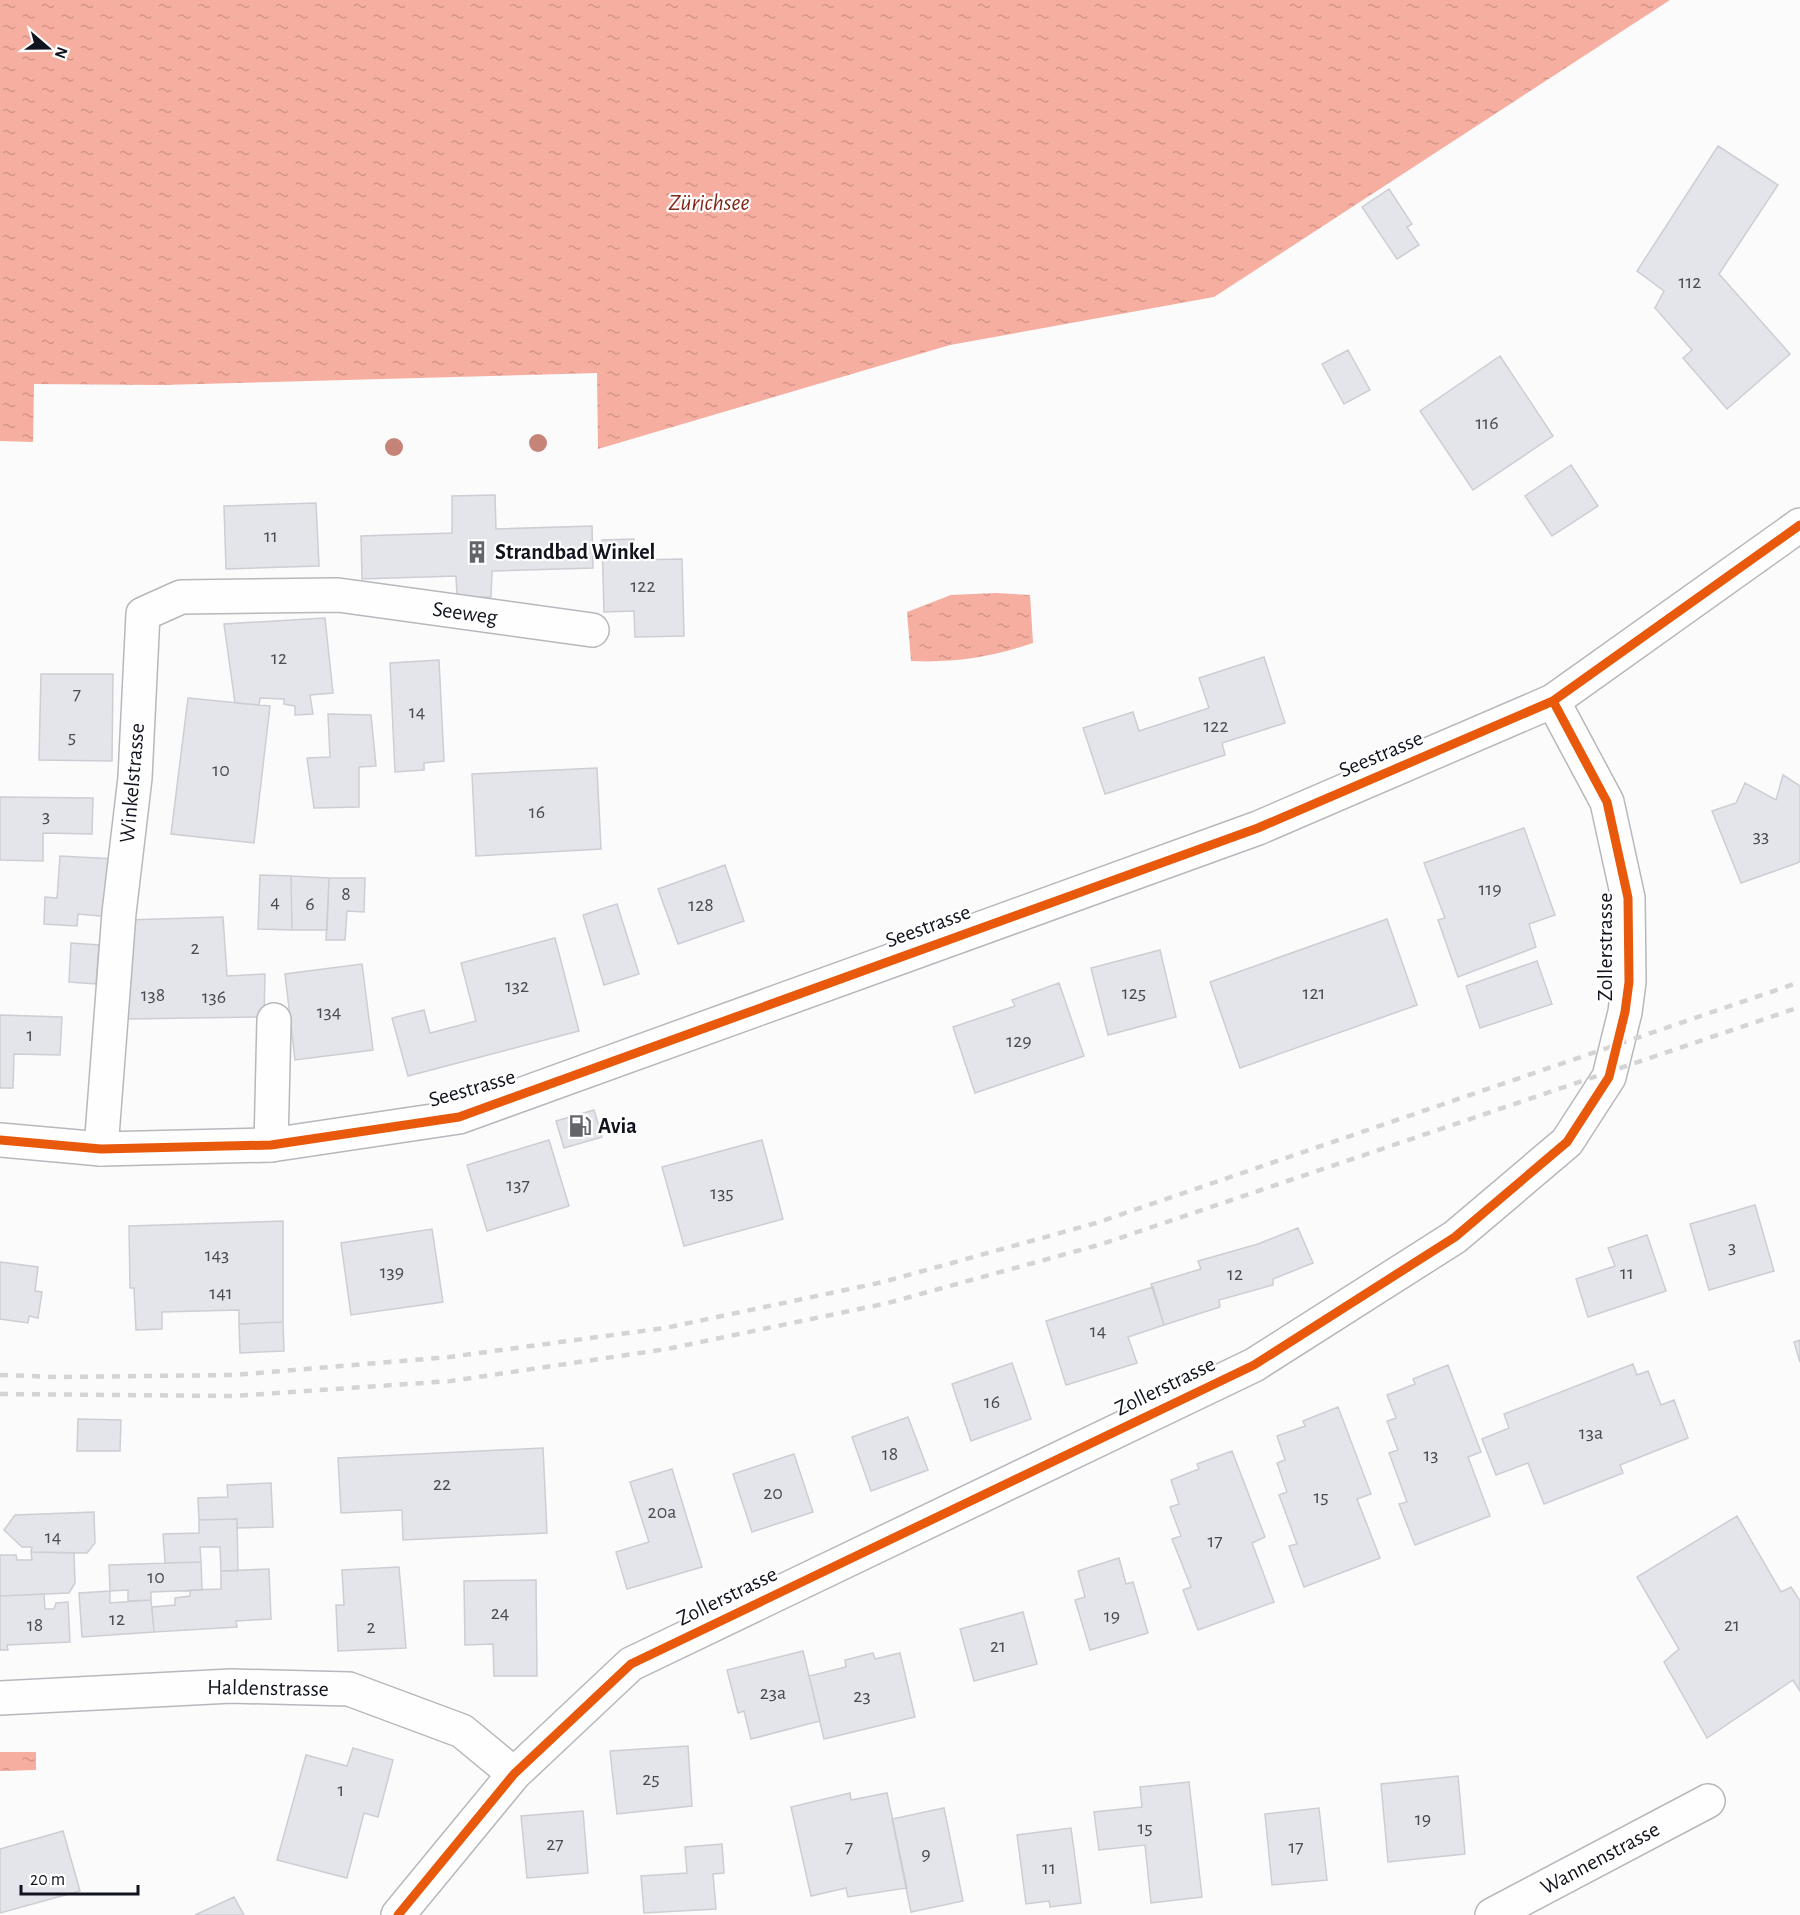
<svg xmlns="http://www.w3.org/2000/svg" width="1800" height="1915" font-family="'Alegreya Sans',sans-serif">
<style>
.water{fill:url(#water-ripples)}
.building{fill:#e4e5eb;stroke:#cdced4;stroke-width:1.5}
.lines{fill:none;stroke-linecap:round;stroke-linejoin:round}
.minor-casing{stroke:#b7b8bd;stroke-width:36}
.major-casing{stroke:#b7b8bd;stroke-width:36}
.minor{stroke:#fefefe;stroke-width:33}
.major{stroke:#fefefe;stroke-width:33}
.rail{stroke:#d4d4d5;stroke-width:4.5;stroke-dasharray:8 8;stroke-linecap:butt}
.cycleway-casing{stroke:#fff;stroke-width:13}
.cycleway{stroke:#e8590c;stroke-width:9}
.tree{fill:#c68479}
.labels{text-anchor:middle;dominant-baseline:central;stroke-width:4.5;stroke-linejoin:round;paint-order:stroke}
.number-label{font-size:20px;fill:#484a54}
.poi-label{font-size:22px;font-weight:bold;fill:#11141e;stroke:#fff;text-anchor:start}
.street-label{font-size:22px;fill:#11141e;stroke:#fff}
.water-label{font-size:24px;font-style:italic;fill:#812717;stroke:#fff}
</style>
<defs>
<pattern id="water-ripples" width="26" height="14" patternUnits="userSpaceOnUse" patternTransform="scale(1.5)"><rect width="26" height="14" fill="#f6aea0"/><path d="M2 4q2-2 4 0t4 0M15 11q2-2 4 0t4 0" fill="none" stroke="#d29589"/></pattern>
</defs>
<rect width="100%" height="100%" fill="#fbfbfb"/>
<path class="water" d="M0,0h1670l-456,297 -264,48 -352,104 -1,-76 -436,12 -127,-1 -1,58 -33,-1z
M996,593l34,2 3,48c-41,14 -79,20 -122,18l-4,-49 44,-17z
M0,1752h36v18l-36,1z"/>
<path class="building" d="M1718,146l60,39 -59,89 71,80 -63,55 -44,-51 9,-8 -37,-42 9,-17 -27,-20z
M1389,189l23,35 -5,3 12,18 -22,14 -35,-52z
M1348,350l22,40 -26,14 -22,-40z
M1500,356l53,80 -80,54 -53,-79z
M1571,465l27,41 -46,30 -27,-40z
M495,495l1,34 96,-3 1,42 -101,3 -1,26 -34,1 -1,-22 -94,3 -1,-43 91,-3v-37z
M316,503l3,63 -93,3 -2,-63z
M634,539v21l48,-1 2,77 -49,1 -1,-26 -30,1 -2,-72z
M325,618l8,75 -23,2 3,19 -18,1v-9l-11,-2v-5l-24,-1 -1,7 -24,-2 -11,-79z
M1264,657l21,66 -63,20 3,12 -120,39 -22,-66 50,-16 6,19 70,-23 -10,-30z
M439,660l5,101 -20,2v7l-29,2 -5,-109z
M41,674h72l-1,87 -73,-1z
M188,698l82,8 -16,137 -83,-9z
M328,714l43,1 5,51 -17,1v40l-45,1 -7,-50 23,-1z
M597,768l4,81 -125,7 -4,-82z
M1783,775l17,11v76l-59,21 -29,-72 24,-8 9,-20 31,17z
M0,797l93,1 -1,36 -49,-1v28l-43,-1z
M1524,828l31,87 -26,9 7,23 -78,30 -20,-57 7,-2 -21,-55z
M60,856l55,3 -4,58 -33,-3 -1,12 -33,-2 1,-27 12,1z
M725,865l19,56 -66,23 -20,-55z
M260,875l31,1 1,54 -34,-1z
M291,876l38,2 -2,52h-35z
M329,878h36l-1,34 -17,-1 -2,29h-19z
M617,904l22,70 -35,11 -21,-70z
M223,917l4,59 38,-2 -1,43 -137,2 -1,-99z
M1387,919l30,86 -177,63 -30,-86z
M555,938l24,93 -171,45 -16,-58 32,-8 6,23 46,-12 -15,-58z
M71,943l28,2 -3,39 -27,-2z
M1160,950l16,67 -68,18 -17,-67z
M1537,961l15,43 -72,24 -14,-42z
M362,964l11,86 -78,10 -10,-86z
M1059,983l25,73 -109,37 -22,-66 62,-21 -3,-6z
M0,1015l62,2 -2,38 -46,-1 -1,34h-13z
M594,1110l8,27 -38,11 -8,-27z
M549,1140l20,66 -82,25 -20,-66z
M762,1140l21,79 -99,27 -22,-79z
M1755,1205l19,66 -65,19 -19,-66z
M283,1221v101l-44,2v-14l-77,2v17l-26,1 -2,-42h-4l-1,-62z
M1298,1228l15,35 -40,16v6l-54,15 1,7 -56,18 -13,-41 50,-15 -3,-8 60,-17z
M432,1229l11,73 -92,13 -10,-72z
M1647,1235l19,56 -78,26 -12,-38 39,-13 -7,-18z
M0,1262l38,5 -3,24 7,1 -4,26 -9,-2 -1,7 -28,-4z
M1153,1287l11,38 -36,12 9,26 -71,22 -20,-64z
M283,1322l1,29 -44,2 -1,-29z
M1800,1340v22l-6,-20z
M1012,1363l19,56 -60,22 -19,-57z
M1633,1364l4,11 11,-4 13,34 13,-5 14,38 -68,27 3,8 -79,31 -16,-41 -32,12 -14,-36 27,-11 -5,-14z
M1448,1365l33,87 -13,5 22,59 -75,29 -16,-41 8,-2 -18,-49 9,-3 -11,-29 9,-3 -9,-23 28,-11 -2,-5z
M1338,1407l33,87 -14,5 23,59 -76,29 -15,-41 8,-2 -18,-49 8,-3 -10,-29 8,-3 -8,-24 28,-10 -2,-5z
M908,1417l20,53 -57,21 -19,-54z
M78,1419l43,1 -1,31h-43z
M543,1448l4,85 -144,7 -1,-30 -61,3 -3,-55z
M1232,1451l33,86 -13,6 22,59 -76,28 -15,-40 8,-3 -19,-48 9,-3 -11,-29 9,-3 -8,-24 28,-11 -2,-5z
M794,1454l19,58 -61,20 -19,-58z
M672,1469l30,98 -75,22 -11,-37 33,-10 -19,-60z
M271,1483l2,44 -36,1v-9l-38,1 -1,-22 30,-1 -1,-12z
M94,1512l1,31 -8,10 -56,-1 1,-5h-10l-18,-17 11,-15z
M1737,1516l44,76 10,-5 9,14v90l-7,-11 -86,58 -43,-76 15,-13 -42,-72z
M237,1519l1,52h-17l-1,-24h-20l1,15 -36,1 -2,-29 36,-1v-13z
M31,1552l43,1 1,30 -6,10 -69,3v-41h16l1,5h15z
M1119,1558l7,26 7,-2 15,51 -58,17 -15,-50 10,-3 -7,-26z
M201,1562l1,28 -51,2v8l-23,1v-11l-18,1 -1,-26z
M399,1567l7,81 -68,3 -2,-46h8l-2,-35z
M269,1569l2,50 -35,2 1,6 -83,5 -2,-25 23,-2v-7l15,-2v-6l31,-1v-18z
M536,1580l1,96h-43l-1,-32 -28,1 -1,-64z
M110,1591v12l41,-3 3,32 -72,5 -3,-44z
M44,1594l1,15h9l2,-6 12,-1 2,40 -63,3 1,5h-8v-54z
M1023,1612l14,52 -63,17 -14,-52z
M803,1651l17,70 -69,18 -7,-28 -6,2 -11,-43z
M873,1653l2,6 25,-6 15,64 -91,22 -15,-63 37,-9 -1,-7z
M688,1746l4,60 -75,8 -7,-63z
M353,1748l40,12 -15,57 -14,-4 -17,65 -70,-18 29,-105 41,11z
M1458,1776l7,78 -77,8 -7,-78z
M1189,1782l13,115 -51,6 -6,-58 -46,5 -5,-38 48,-5 -2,-20z
M850,1793l1,7 36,-7 20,95 -59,9 -2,-9 -35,8 -20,-89z
M944,1808l19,93 -52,11 -19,-93z
M1319,1808l8,72 -55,5 -7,-71z
M583,1811l5,62 -61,5 -6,-62z
M1071,1828l10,75 -31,4 -1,-6 -23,3 -9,-69z
M63,1831l17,60 -80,22v-64z
M722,1844l2,29 -11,1 3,35 -72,4 -3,-37 46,-3 -2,-26z
M234,1897l10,18h-49z"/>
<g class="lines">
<g class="minor-casing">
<path id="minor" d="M271,1145l3,-125
M101,1149l18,-236 16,-135 8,-164 38,-17 157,-2 254,35
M0,1698l231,-12 118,3 113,42 52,43
M398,1915l116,-141 117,-110 623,-299 201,-128 112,-95 42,-65 16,-65 4,-30 -1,-84 -21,-96 -54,-101
M1492,1915l216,-114"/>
</g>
<g class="major-casing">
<path id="major" d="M0,1140l101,9 170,-4 188,-28 799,-289 295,-127 247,-176"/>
</g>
<use href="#minor" class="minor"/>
<use href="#major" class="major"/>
<path class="rail" d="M0,1375l58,2 176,-2 215,-18 216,-29 218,-46 213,-59 704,-241
M0,1394l234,2 217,-15 216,-32 221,-46 214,-59 698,-237"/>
<g class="cycleway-casing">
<path id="cycleway" d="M0,1140l101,9 170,-4 188,-28 799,-289 295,-127 247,-176
M398,1915l116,-141 117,-110 623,-299 201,-128 112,-95 42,-65 16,-65 4,-30 -1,-84 -21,-96 -54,-101"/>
</g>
<use href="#cycleway" class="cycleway"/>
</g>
<g class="tree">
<circle cx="538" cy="443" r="9"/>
<circle cx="394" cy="447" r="9"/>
</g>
<defs>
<g id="building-bare" transform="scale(1.8)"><path d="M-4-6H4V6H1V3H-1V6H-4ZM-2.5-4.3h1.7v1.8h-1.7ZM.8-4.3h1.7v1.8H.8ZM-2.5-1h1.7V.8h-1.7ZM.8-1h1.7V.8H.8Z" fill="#63656b" stroke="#fff" stroke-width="2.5" paint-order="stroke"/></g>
<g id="fuel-bare" transform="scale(1.8)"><path d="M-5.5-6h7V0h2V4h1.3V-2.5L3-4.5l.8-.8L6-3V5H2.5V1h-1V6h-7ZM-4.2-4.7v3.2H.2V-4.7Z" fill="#63656b" stroke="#fff" stroke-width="2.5" paint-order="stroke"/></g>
</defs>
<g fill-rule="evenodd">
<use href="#building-bare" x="477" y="552"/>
<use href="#fuel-bare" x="580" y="1126"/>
</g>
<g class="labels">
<g class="number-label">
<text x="1690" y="282">112</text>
<text x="1487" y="423">116</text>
<text x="271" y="536">11</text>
<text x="643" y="586">122</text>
<text x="279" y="658">12</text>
<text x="77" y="694">7</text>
<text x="417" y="712">14</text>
<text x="1216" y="726">122</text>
<text x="72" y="737">5</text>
<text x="221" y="770">10</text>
<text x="537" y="812">16</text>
<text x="46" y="816">3</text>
<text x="1761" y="836">33</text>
<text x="1490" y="889">119</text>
<text x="346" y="894">8</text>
<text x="275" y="902">4</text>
<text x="310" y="904">6</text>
<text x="701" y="905">128</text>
<text x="195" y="948">2</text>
<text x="517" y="986">132</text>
<text x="1134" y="993">125</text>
<text x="1314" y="993">121</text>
<text x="153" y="995">138</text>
<text x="214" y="997">136</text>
<text x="329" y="1012">134</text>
<text x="30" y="1035">1</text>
<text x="1019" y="1041">129</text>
<text x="518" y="1185">137</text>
<text x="722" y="1193">135</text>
<text x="1732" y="1247">3</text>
<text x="217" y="1255">143</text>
<text x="392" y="1272">139</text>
<text x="1627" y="1273">11</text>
<text x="1235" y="1274">12</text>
<text x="221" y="1293">141</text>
<text x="1098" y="1331">14</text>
<text x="992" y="1402">16</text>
<text x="1591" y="1433">13a</text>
<text x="890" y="1454">18</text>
<text x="1431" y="1455">13</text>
<text x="442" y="1484">22</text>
<text x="773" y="1493">20</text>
<text x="1321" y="1497">15</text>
<text x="662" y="1512">20a</text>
<text x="53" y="1537">14</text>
<text x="1215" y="1541">17</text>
<text x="156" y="1577">10</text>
<text x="500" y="1613">24</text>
<text x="1112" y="1616">19</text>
<text x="117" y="1619">12</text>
<text x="35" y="1625">18</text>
<text x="1732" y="1625">21</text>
<text x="371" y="1627">2</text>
<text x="998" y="1646">21</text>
<text x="773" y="1693">23a</text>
<text x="862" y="1696">23</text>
<text x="651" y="1779">25</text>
<text x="341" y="1790">1</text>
<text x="1423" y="1819">19</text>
<text x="1145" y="1828">15</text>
<text x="555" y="1844">27</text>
<text x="849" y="1847">7</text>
<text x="1296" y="1847">17</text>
<text x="926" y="1854">9</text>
<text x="1049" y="1868">11</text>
</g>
<g class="poi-label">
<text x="495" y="552">Strandbad Winkel</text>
<text x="598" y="1126">Avia</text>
</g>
<g class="street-label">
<text transform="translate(465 613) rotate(8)">Seeweg</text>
<text transform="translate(1381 754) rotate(-23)">Seestrasse</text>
<text transform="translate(132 783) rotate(-85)">Winkelstrasse</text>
<text transform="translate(928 926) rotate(-20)">Seestrasse</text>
<text transform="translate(1605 947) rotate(-90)">Zollerstrasse</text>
<text transform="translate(472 1088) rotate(-16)">Seestrasse</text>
<text transform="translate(1165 1386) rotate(-26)">Zollerstrasse</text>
<text transform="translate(727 1596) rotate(-26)">Zollerstrasse</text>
<text transform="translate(268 1688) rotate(1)">Haldenstrasse</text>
<text transform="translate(1600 1858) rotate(-28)">Wannenstrasse</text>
</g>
<g class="water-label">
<text x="709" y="203">Zürichsee</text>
</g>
</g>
<g transform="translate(48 48) rotate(110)" stroke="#ffffff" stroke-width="4.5" paint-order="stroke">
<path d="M0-4.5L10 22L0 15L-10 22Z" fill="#11141e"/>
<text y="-9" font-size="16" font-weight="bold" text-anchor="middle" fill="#11141e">N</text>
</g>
<path d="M21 1885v9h117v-9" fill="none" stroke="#11141e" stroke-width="3"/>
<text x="30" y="1885" font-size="18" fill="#11141e" stroke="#ffffff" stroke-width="4.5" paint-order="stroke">20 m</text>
</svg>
